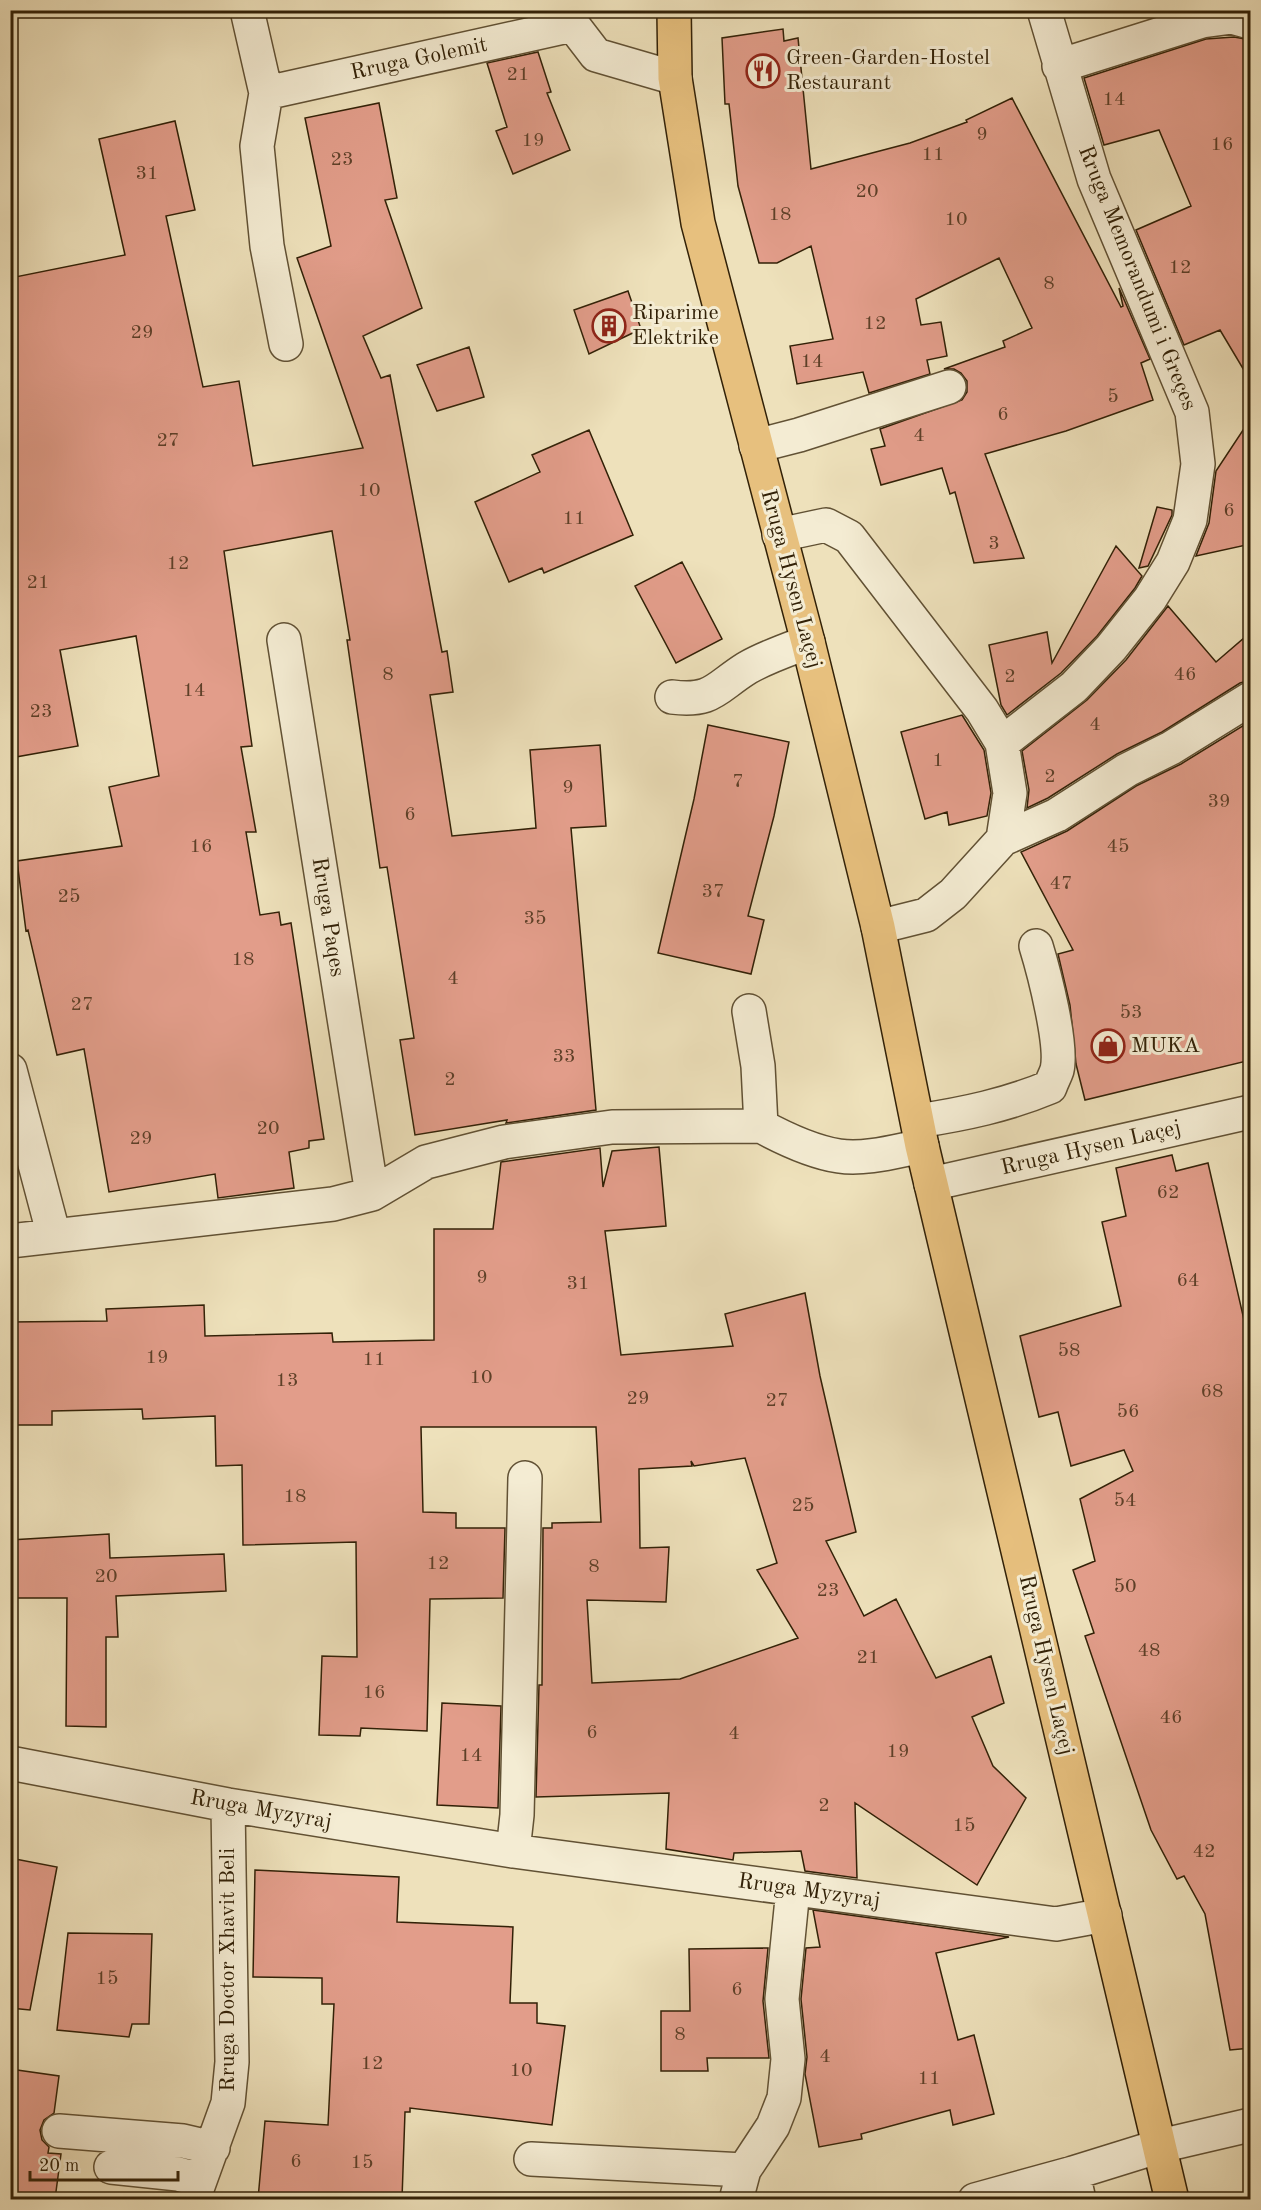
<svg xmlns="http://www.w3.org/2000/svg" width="1261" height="2210" font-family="'Old Standard TT',serif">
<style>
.building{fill:#e29d8a;stroke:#322107;stroke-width:1.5;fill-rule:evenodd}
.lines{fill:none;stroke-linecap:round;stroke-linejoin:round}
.minor-casing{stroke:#615134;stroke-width:36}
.major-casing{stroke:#322107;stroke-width:36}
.minor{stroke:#f4ecd3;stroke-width:33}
.major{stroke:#e7c07e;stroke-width:33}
.labels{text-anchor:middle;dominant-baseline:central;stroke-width:6;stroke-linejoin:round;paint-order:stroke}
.number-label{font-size:20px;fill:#5e4028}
.poi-label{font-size:22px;fill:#322107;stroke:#f4ecd3;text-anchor:start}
.street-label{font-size:22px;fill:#322107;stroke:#f4ecd3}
</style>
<rect width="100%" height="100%" fill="#eee1bb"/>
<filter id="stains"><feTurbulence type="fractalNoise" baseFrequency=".00333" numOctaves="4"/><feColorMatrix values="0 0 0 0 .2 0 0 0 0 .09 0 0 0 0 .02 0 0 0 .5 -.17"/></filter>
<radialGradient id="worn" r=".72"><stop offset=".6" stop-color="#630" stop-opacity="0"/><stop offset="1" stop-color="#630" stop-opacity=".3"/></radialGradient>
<path class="building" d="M783,29l1,12 14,-3 13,131 99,-26 57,-21 -1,-2 46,-22 109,209 2,-1 -4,-18 31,71 -9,4 12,37 -87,31 -81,23 39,104 -50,5 -19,-71 -5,2 -8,-26 -61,17 -10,-36 14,-3 -5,-17 82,-29 5,-8v-11l-6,-8 -7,-4h-10l61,-22 -2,-6 29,-13 -33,-70 -83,41 5,26 20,-3 6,34 -20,4 3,14 -61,19 -6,-21 -66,12 -7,-38 43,-7 -22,-93 -34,17h-18l-21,-77 -9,-82h-4l-3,-66z
M1234,37l17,3v342l-31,-52 -36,15 -48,-115 55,-24 -32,-76 -55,15 -20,-67 122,-39z
M538,52l13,40 -4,1 23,57 -57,24 -17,-43 11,-4 -20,-64z
M379,103l18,95 -12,2 37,108 -59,28 18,42 9,-3 52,277 5,-1 6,41 -23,3 22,141 84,-8 -6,-78 70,-5 6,81 -35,2 25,282 -90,13 1,-3 -92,15 -15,-95 14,-2 -27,-171 -7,1 -33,-228h3l-18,-109 -108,20 28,195 -11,1 15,85h-10l14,83 19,-3 2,13 10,-2 33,216 -15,2v7l-20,4 5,36 -76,10 -3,-24 -106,18 -25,-143 -27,6 -29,-125 -2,1 -9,-70 105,-15 -13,-59 50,-11 -23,-140 -76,14 18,96 -68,12v-480l115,-23 -26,-116 76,-18 20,89 -29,6 37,171 36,-6 14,85 110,-18 -66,-190 34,-12 -26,-128z
M628,291l13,38 -52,25 -15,-44z
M469,347l15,50 -47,14 -20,-46z
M1251,418v126l-55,12 13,-33 7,-52z
M589,430l44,105 -89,38 -2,-5 -33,14 -34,-80 65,-30 -8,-17z
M1157,507l15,3v5l-24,51 -9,2z
M1116,546l26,30 -7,12 -38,48 -36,37 -54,42 -6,-10 -12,-60 58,-13 5,31z
M682,562l40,77 -46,24 -41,-77z
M1168,606l48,56 35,-30v48l-11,3 -78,49 -45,22 -69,44 -21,10 2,-18 -7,-39 65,-51 39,-40z
M962,715l22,35 7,43 -4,23 -38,9 -2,-13 -22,7 -24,-87z
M1249,722l2,338 -166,40 -9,-36 -6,-59 -12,-51 15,-4 -52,-98 46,-21 69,-45 45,-22z
M708,725l81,17 -15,74 -26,100 16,4 -13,54 -93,-21 36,-154z
M659,1147l7,79 -61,5 16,124 112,-9 -8,-32 80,-21 15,83 36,156 -30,9 38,75 32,-17 40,79 55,-22 13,47 -32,14 21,49 33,32 -49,87 -122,-82 2,75 -52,-7 -4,-20 -67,2 -1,7 -67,-11 3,-56 -133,4 3,-112h3l1,-157h9v-5l49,-1 -5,-95h-175l2,85 33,1v15h49l-2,70 -73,1 -3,132 -66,-3 -1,8 -41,-1 3,-79 35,1 -1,-115 -113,3 -1,-80 -26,1 -1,-50 -72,3 -1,-10 -90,2v14h-42v-103l97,-1 -1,-12 98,-4 1,31 127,-3 1,9 101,-2v-111h59l8,-67 99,-14 3,39 9,-36zM745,1458l32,105 -20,7 41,68 -118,41 -88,4 -5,-83 79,2 3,-55 -29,1 -1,-79 53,-3 -1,-5 3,5z
M1172,1155l4,16 32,-8 36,157 7,-1v729l-21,2 -25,-136 -21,-38 -7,3 -26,-49 -66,-194 9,-3 -21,-63 22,-9 -15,-62 53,-28 -9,-21 -53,16 -13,-54 -19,5 -19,-81 101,-30 -19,-84 24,-6 -10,-48z
M109,1534l1,24 114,-4 2,37 -110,5 2,41h-12v90l-40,-1 1,-128h-57v-58z
M442,1703l59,3 -3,102 -61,-3z
M10,1858l47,9 -27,143 -20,-2z
M255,1870l144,7 -2,45 116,5 -3,76h27v20l28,3 -13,99 -142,-17v4h-5l-3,87h-144l7,-78 63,4 6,-121h-12v-26l-69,-1z
M813,1910l196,27 -73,16 22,87 16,-5 20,79 -41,11 -3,-15 -89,24 1,5 -43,8 -14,-73 2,-17 -6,-58 5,-51 14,-1z
M68,1933l84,1 -3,90h-17l-3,13 -72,-7z
M768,1948l-5,53 6,57h-62l1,13h-47v-60h29l-1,-62z
M10,2069l49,7 -5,37 -10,7 -4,10 2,10 7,7 -1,6 13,1 -6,45h-45z"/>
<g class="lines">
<g class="minor-casing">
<path id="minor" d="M247,10l19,83 -9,53 10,100 19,98
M567,10l6,15 23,30 79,23
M1059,66l143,-45 30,-4 18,5
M266,93l307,-68
M756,446l43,-11 150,-48
M779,535l47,-10 23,12 133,173 20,33 8,50 -7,46
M284,640l88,554
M672,697c41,5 43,-9 75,-29 19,-11 40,-18 61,-26
M1002,743l72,-56 37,-39 39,-49 23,-37 17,-42 8,-56 -6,-52 -98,-233 -50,-169
M878,927l48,-12 27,-21 50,-55 54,-24 70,-45 44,-22 79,-49
M749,1011l9,55 3,60
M10,1070l44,166
M918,1121c46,-7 89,-16 132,-34 2,-6 5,-11 7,-17 6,-25 -13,-98 -21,-124
M931,1184l319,-72
M10,1241l323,-37 39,-10 54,-32 78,-20 108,-15 149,-1c24,13 52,26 78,30 26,4 57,-5 83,-10
M10,1763l218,42 285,46 543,73 49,-9
M513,1851l4,-36 8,-337
M59,2131l124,10 30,7
M531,2159l213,11
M111,2167l67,7 22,6
M1073,2173l87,-27 90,-21
M193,2200l35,-97 4,-41 -4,-257
M736,2200l8,-30 29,-44 11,-28 4,-39 -6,-60 11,-110
M975,2200l98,-27 6,27"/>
</g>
<g class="major-casing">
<path id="major" d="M674,10l1,68 23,145 110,419 70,285 44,219 250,1054"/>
</g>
<use href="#minor" class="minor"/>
<use href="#major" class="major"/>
</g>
<defs>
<g id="restaurant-ring" transform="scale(1.725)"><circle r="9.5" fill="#f4ecd3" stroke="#8f2418" stroke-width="1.5"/><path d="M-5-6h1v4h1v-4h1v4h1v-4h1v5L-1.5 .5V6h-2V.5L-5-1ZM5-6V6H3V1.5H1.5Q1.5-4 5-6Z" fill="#8f2418"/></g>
<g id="building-ring" transform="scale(1.725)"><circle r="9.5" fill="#f4ecd3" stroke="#8f2418" stroke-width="1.5"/><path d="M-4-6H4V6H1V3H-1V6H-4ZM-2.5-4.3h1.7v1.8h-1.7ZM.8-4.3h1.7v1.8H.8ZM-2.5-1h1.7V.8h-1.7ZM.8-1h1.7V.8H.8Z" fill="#8f2418"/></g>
<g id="shop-ring" transform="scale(1.725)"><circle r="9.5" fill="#f4ecd3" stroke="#8f2418" stroke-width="1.5"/><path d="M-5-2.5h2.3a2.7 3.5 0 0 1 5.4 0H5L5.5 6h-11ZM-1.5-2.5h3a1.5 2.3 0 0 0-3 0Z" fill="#8f2418"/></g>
</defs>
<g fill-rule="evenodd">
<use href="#restaurant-ring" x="763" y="71"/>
<use href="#building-ring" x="609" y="326"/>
<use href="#shop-ring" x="1108" y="1046"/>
</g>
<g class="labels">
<g class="number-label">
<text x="518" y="75">21</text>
<text x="1114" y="100">14</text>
<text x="982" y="135">9</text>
<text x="533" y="141">19</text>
<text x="1222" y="145">16</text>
<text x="933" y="155">11</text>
<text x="342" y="160">23</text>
<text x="147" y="174">31</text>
<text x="867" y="192">20</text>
<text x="780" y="215">18</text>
<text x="956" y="220">10</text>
<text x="1180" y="268">12</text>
<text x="1049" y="284">8</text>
<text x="875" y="324">12</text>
<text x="142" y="333">29</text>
<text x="812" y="362">14</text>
<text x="1113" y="397">5</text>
<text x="1003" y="415">6</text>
<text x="919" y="436">4</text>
<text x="168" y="441">27</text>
<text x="369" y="491">10</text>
<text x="1229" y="511">6</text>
<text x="574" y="519">11</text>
<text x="994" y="544">3</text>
<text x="178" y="564">12</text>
<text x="38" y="583">21</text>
<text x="388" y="675">8</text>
<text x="1185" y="675">46</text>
<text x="1010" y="677">2</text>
<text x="194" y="691">14</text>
<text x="41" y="712">23</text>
<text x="1095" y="725">4</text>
<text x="938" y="761">1</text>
<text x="1050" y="777">2</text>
<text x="738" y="782">7</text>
<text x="568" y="788">9</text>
<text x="1219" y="802">39</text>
<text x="410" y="815">6</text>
<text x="201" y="847">16</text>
<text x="1118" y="847">45</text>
<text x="1061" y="884">47</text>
<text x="713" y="892">37</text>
<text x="69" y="897">25</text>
<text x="535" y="919">35</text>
<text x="243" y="960">18</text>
<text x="453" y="979">4</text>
<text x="82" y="1005">27</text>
<text x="1131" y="1013">53</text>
<text x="564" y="1057">33</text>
<text x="450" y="1080">2</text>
<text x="268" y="1129">20</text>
<text x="141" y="1139">29</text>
<text x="1168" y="1193">62</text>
<text x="482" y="1278">9</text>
<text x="1188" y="1281">64</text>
<text x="578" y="1284">31</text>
<text x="1069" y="1351">58</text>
<text x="157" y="1358">19</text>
<text x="374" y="1360">11</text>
<text x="481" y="1378">10</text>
<text x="287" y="1381">13</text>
<text x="1212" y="1392">68</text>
<text x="638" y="1399">29</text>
<text x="777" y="1401">27</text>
<text x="1128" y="1412">56</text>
<text x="295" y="1497">18</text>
<text x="1125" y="1501">54</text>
<text x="803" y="1506">25</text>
<text x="438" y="1564">12</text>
<text x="594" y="1567">8</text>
<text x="106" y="1577">20</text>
<text x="1125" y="1587">50</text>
<text x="828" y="1591">23</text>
<text x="1149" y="1651">48</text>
<text x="868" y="1658">21</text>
<text x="374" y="1693">16</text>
<text x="1171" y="1718">46</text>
<text x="592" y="1733">6</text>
<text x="734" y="1734">4</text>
<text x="898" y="1752">19</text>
<text x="471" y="1756">14</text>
<text x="824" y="1806">2</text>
<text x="964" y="1826">15</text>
<text x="1204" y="1852">42</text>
<text x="107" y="1979">15</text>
<text x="737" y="1990">6</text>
<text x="680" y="2035">8</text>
<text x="825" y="2057">4</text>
<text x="372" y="2064">12</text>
<text x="521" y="2071">10</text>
<text x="929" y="2079">11</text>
<text x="296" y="2162">6</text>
<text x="362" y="2163">15</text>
</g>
<g class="poi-label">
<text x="786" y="58">Green-Garden-Hostel<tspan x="786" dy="25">Restaurant</tspan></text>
<text x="632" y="313">Riparime<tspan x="632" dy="25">Elektrike</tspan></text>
<text x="1131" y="1046">MUKA</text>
</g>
<g class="street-label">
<text transform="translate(419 59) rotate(-12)">Rruga Golemit</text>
<text transform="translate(1137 278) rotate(68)">Rruga Memorandumi i Greçes</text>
<text transform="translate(791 579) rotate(75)">Rruga Hysen Laçej</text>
<text transform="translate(328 917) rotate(81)">Rruga Paqes</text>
<text transform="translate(1091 1148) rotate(-13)">Rruga Hysen Laçej</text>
<text transform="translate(1046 1665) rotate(77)">Rruga Hysen Laçej</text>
<text transform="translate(261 1810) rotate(10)">Rruga Myzyraj</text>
<text transform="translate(809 1891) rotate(8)">Rruga Myzyraj</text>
<text transform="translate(228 1970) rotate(-90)">Rruga Doctor Xhavit Beli</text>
</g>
</g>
<rect width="1261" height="2210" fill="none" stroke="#eee1bb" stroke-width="36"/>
<rect x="12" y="12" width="1237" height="2186" fill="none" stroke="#322107" stroke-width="3"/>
<rect x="18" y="18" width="1225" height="2174" fill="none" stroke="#322107" stroke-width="1.5"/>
<path d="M30 2171v9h148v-9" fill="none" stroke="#322107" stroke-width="3"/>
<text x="39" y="2171" font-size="18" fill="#322107" stroke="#f4ecd3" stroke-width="4.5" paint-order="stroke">20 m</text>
<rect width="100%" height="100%" filter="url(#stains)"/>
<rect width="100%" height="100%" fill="url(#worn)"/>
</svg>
